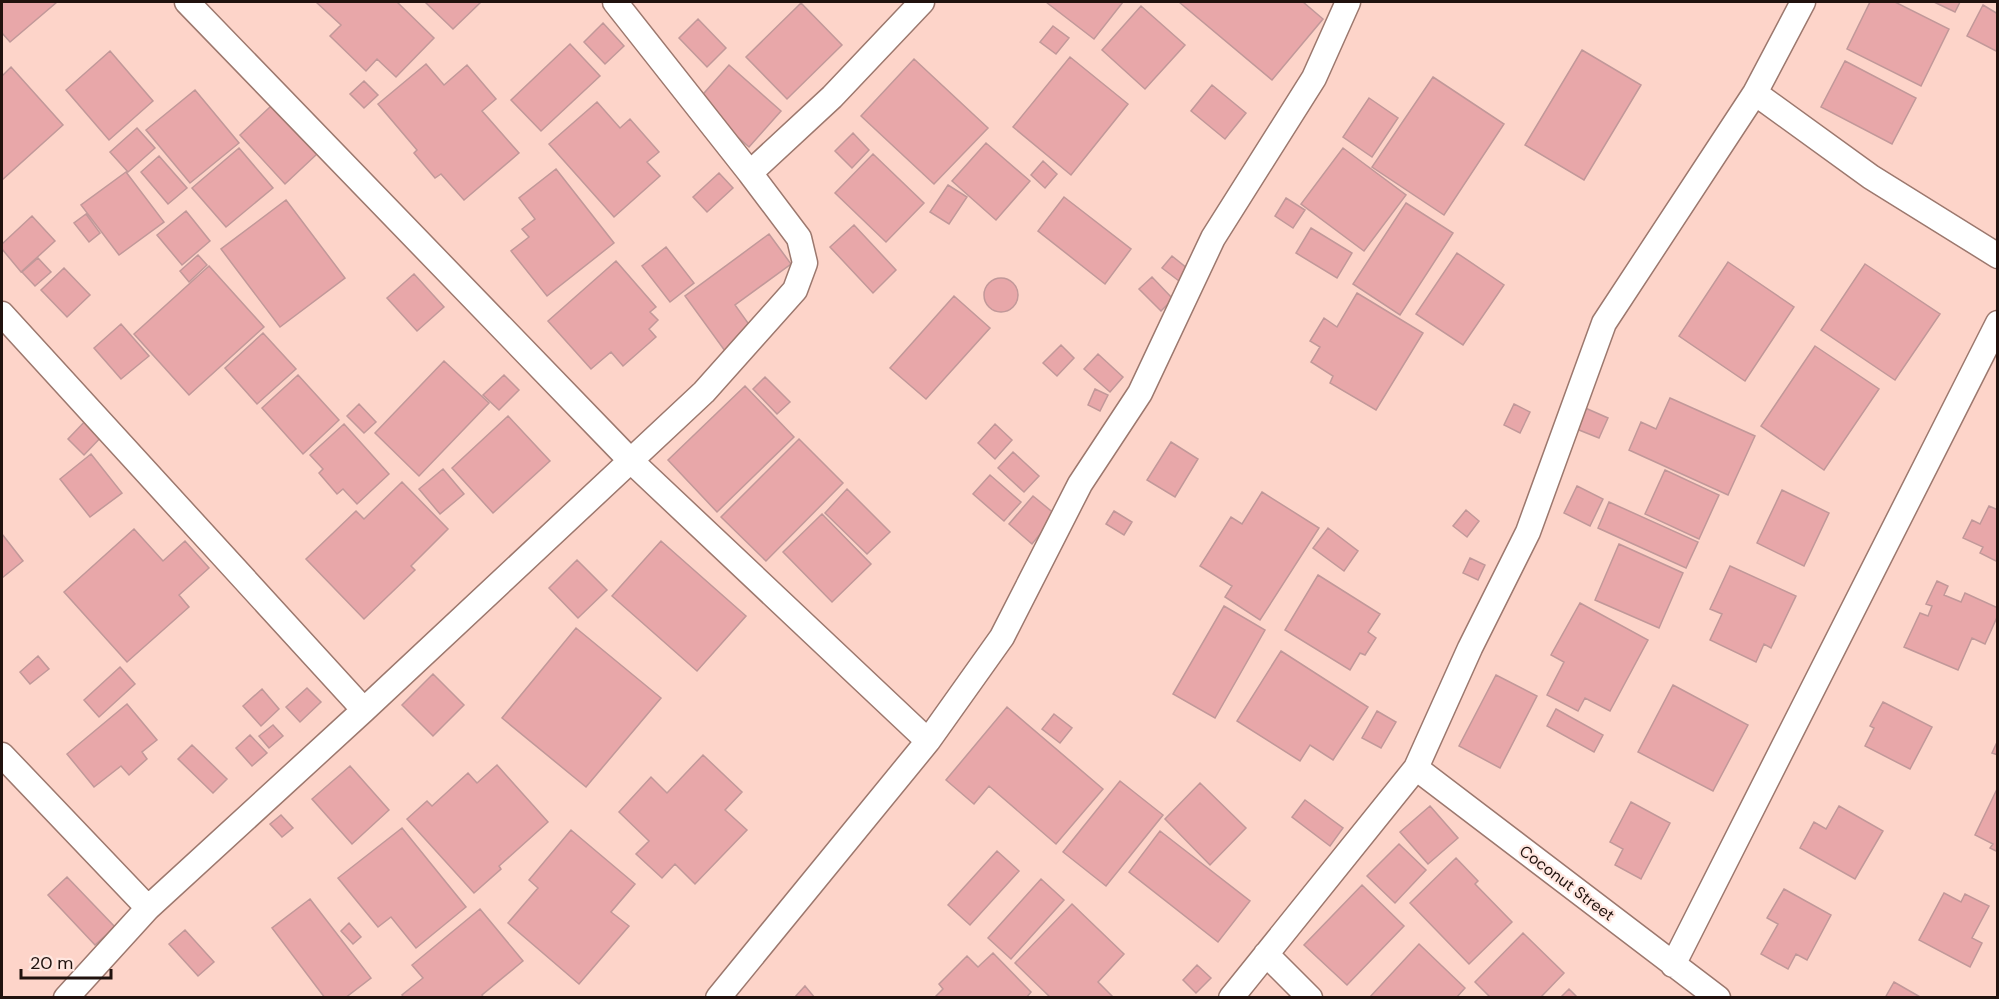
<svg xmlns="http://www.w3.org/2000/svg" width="1999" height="999" font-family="'DM Sans',sans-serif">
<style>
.building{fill:#e8a7a9;stroke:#c19899;stroke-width:1.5}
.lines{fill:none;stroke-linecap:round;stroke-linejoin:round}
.street-casing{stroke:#9c786e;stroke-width:27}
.street{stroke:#fff;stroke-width:24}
.labels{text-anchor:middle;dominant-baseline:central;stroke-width:4.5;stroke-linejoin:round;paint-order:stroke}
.street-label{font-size:16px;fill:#20120e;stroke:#ffe6df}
</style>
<rect width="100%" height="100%" fill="#fdd4c9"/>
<path class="building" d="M2,2h55l-47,40 -8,-9z
M316,2h81l37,36 -38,39 -19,-18 -11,12 -36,-35 11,-11z
M425,2h56l-28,27z
M1046,2h77l-29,37z
M1179,2h124l20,17 -51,61z
M1870,2h25l54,27 -28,57 -74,-37z
M1934,2h26l-5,10z
M801,3l41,42 -55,54 -41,-42z
M1983,5l15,9v38l-31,-16z
M1141,6l44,39 -40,44 -43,-39z
M698,19l28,29 -19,19 -28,-29z
M603,23l21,23 -19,18 -21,-22z
M1053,26l16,12 -13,16 -16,-12z
M570,44l30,32 -59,55 -30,-31z
M1582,50l59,35 -57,95 -59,-35z
M110,51l43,50 -44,39 -43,-50z
M1070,57l58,47 -57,71 -58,-48z
M914,59l74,69 -54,56 -73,-68z
M1845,61l71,37 -24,46 -71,-37z
M426,64l18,21 23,-20 29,34 -14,12 37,42 -55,47 -23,-26 -6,4 -21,-25 3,-3 -39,-46z
M729,65l52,46 -32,36 -52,-46z
M11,67l52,58 -61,55v-104z
M1433,77l71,47 -60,91 -72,-48z
M364,81l14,14 -14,13 -14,-14z
M1212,85l34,28 -21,26 -34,-28z
M195,90l44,53 -49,40 -44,-53z
M1369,98l29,20 -26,39 -29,-20z
M597,102l23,26 10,-9 29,33 -12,10 13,14 -46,41 -65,-73z
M271,106l46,48 -32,30 -45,-49z
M137,128l18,20 -27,24 -18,-20z
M853,133l16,17 -17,18 -17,-17z
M986,143l44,38 -34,39 -44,-39z
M239,148l34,40 -47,39 -34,-39z
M1343,148l63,47 -42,56 -63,-47z
M873,154l51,49 -38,39 -51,-49z
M159,156l28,32 -19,16 -27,-32z
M1043,161l14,13 -12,14 -14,-13z
M556,169l58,74 -67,53 -36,-45 18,-14 -7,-8 13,-10 -16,-21z
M126,172l38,50 -45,33 -38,-50z
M719,173l14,15 -26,24 -14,-15z
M948,185l19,12 -18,27 -19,-12z
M1064,197l67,52 -26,35 -67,-53z
M1286,198l19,12 -12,18 -18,-12z
M286,200l59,78 -65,49 -59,-78z
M1406,203l47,30 -53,82 -47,-31z
M186,211l24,30 -28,24 -25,-30z
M86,214l14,19 -11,9 -15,-19z
M32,216l23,25 -34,31 -19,-23v-5z
M854,225l42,45 -23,23 -43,-46z
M1311,228l41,25 -15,25 -41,-25z
M769,234l22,30 -56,41 18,25 -28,21 -40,-55z
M666,247l28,36 -24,19 -28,-36z
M1457,253l47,32 -41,60 -47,-31z
M198,255l9,10 -18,17 -9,-11z
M1172,256l16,13 -9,12 -17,-13z
M38,258l13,14 -16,14 -13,-14z
M616,261l40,46 -6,5 8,8 -9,9 7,8 -33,29 -12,-14 -20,17 -43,-48z
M1728,262l66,45 -49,74 -66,-45z
M1865,264l75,50 -45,66 -74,-50z
M209,266l55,61 -75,68 -55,-61z
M64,268l26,27 -23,22 -26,-27z
M414,274l30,33 -27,24 -30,-33z
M1152,277l21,22 -12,12 -22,-22z
M984 295a17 17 0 1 1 34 0a17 17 0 1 1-34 0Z
M1357,293l66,40 -47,77 -46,-27 3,-7 -22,-14 9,-15 -10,-6 14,-23 13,9z
M954,296l36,32 -64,71 -36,-31z
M121,324l28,32 -28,23 -27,-31z
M263,333l33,36 -39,35 -32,-36z
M1061,345l13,13 -17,18 -14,-13z
M1815,346l64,43 -55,81 -63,-44z
M1098,354l25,23 -13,15 -26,-23z
M444,361l45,42 -70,73 -44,-43z
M298,375l41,45 -36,34 -41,-46z
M504,375l15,15 -20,20 -16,-15z
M765,377l25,25 -13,12 -24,-25z
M745,386l49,51 -77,75 -49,-52z
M1095,389l13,6 -8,16 -12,-6z
M1670,398l85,38 -27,59 -99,-45 12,-28 15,7z
M359,404l17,18 -12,11 -17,-17z
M1514,404l16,8 -10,21 -16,-8z
M1583,407l25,11 -9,20 -25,-10z
M90,416l16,16 -22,23 -16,-16z
M508,416l42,45 -57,52 -41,-45z
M344,424l45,50 -32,30 -14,-15 -6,5 -18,-21 4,-4 -13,-14z
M995,424l17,16 -17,19 -17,-16z
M799,439l44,44 -77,78 -45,-44z
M1171,442l27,17 -23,38 -28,-17z
M1013,452l26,24 -15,16 -26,-24z
M91,454l31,39 -32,24 -30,-38z
M443,469l21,25 -24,20 -21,-25z
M1665,470l54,25 -20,44 -54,-25z
M990,475l31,27 -17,19 -31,-27z
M402,482l46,47 -37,37 4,4 -51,49 -58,-60 50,-48 8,8z
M1577,486l26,13 -13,27 -26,-13z
M847,489l43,43 -23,22 -42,-41z
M1782,490l47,23 -25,53 -47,-23z
M1262,492l57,36 -59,92 -35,-23 7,-11 -32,-20 31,-49 11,7z
M1033,496l23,19 -24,29 -23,-20z
M1609,502l89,40 -12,26 -88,-40z
M1989,506l9,4v52l-18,-9 3,-6 -20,-9 9,-18 8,4z
M1466,510l13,11 -12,16 -14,-11z
M1114,511l18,11 -8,13 -18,-11z
M822,514l49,50 -39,38 -49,-50z
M1328,528l30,23 -14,20 -31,-23z
M134,529l29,32 22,-20 24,27 -30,27 10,12 -62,55 -63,-70z
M2,534l21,27 -21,17z
M661,541l85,75 -49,55 -85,-75z
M1619,544l64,29 -24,55 -64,-28z
M1470,558l15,7 -7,15 -15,-7z
M577,560l30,30 -29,28 -29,-30z
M1730,566l66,30 -25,52 -7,-4 -8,18 -46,-22 12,-26 -12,-5z
M1318,575l62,39 -12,18 8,6 -11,17 -5,-2 -10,17 -65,-40z
M1937,581l11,5 -4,9 17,7 4,-9 33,15v7l-13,29 -13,-6 -14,32 -54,-23 16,-34 8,3 4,-10 -6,-2z
M1580,603l68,37 -38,71 -25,-13 -7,13 -31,-16 17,-33 -13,-7z
M1224,606l41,24 -50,88 -42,-24z
M576,628l85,70 -75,89 -84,-69z
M1281,651l87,56 -35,53 -23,-15 -10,16 -63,-40z
M38,656l11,13 -19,15 -10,-12z
M120,667l15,17 -36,33 -15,-17z
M433,674l31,31 -31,31 -31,-31z
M1496,675l41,21 -37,72 -41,-22z
M1673,685l75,40 -35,66 -75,-39z
M307,688l14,14 -21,20 -14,-15z
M262,689l17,20 -18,17 -18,-20z
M1883,702l49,25 -22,42 -45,-23 9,-18 -4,-2z
M127,704l30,36 -15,12 5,7 -18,16 -8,-9 -27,21 -27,-33z
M1007,707l96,82 -47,55 -67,-58 -15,18 -28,-24z
M1556,709l47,26 -9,17 -47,-26z
M1377,711l19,11 -15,26 -19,-10z
M1054,714l18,14 -12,15 -18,-14z
M273,725l10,11 -14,12 -10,-12z
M250,735l17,18 -15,13 -16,-18z
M1998,740v15l-6,-2z
M192,745l35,34 -14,14 -35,-34z
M703,755l39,37 -17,18 22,20 -52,54 -20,-20 -13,14 -26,-24 13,-13 -30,-29 32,-35 16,16z
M497,765l51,57 -49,44 2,3 -27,24 -67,-74 20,-18 5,5 36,-33 9,10z
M350,766l39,44 -37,34 -40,-45z
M1120,781l43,34 -57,71 -43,-34z
M1200,783l46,45 -36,37 -45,-46z
M1998,787v65l-8,-4 3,-4 -18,-9z
M1305,800l38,28 -13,18 -38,-29z
M1631,802l39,21 -29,56 -26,-14 8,-16 -13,-7z
M1430,806l28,32 -30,26 -28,-32z
M1839,806l44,25 -28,48 -55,-31 14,-26 12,7z
M281,815l12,13 -11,9 -12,-13z
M402,828l64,79 -50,41 -25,-31 -13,10 -40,-49z
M571,830l64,54 -24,28 18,14 -50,58 -71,-61 30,-35 -9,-8z
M1160,831l90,70 -32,41 -89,-70z
M1399,844l27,26 -31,33 -28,-27z
M997,851l22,20 -49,54 -22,-20z
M1456,858l22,23 -3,3 37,38 -43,42 -59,-61z
M67,877l48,50 -20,18 -47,-50z
M1041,879l23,21 -53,59 -23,-21z
M1362,885l42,41 -57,59 -43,-40z
M1784,889l47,26 -24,45 -11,-6 -8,15 -27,-15 17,-30 -11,-6z
M1944,893l17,9 4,-8 24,12 -17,32 10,5 -12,24 -51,-27z
M310,899l61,79 -26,20h-20l-53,-70z
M1072,904l52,50 -26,28 16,16h-63l-36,-35z
M480,909l43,52 -41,34 2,3h-80l-2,-3 21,-17 -11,-13z
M349,923l12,14 -8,7 -12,-13z
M185,930l29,32 -16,14 -29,-32z
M1523,933l41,40 -24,25h-49l-16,-16z
M1419,944l46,44 -9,10h-87z
M993,953l38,39 -5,6h-92l9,-9 -4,-5 28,-28 11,11z
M1197,965l14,13 -15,15 -13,-13z
M1894,982l28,16h-37z
M805,986l10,12h-21z
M1569,989l9,9h-18z"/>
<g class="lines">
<g class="street-casing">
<path id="street" d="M187,2l443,458 298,281
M1755,93l116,84 127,79
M750,173l82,-76 90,-95
M2,314l362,396
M2,755l146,153
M1416,768l302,230
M1266,954l44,44
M1673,965l325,-642
M66,998l82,-90 216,-198 340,-318 91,-102 10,-27 -6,-25 -49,-65 -135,-171
M718,998l210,-257 74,-104 78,-153 60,-91 73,-155 101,-160 34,-76
M1231,998l185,-230 54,-120 58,-116 76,-209 151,-230 48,-91"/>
</g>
<use href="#street" class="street"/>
</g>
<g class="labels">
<g class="street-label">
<text transform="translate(1567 883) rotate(37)">Coconut Street</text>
</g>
</g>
<rect width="1999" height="999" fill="none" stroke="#20120e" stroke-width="6"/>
<path d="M21 969v9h90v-9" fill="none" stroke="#20120e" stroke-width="3"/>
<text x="30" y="969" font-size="18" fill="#20120e" stroke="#ffe6df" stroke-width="4.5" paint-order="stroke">20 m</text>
</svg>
